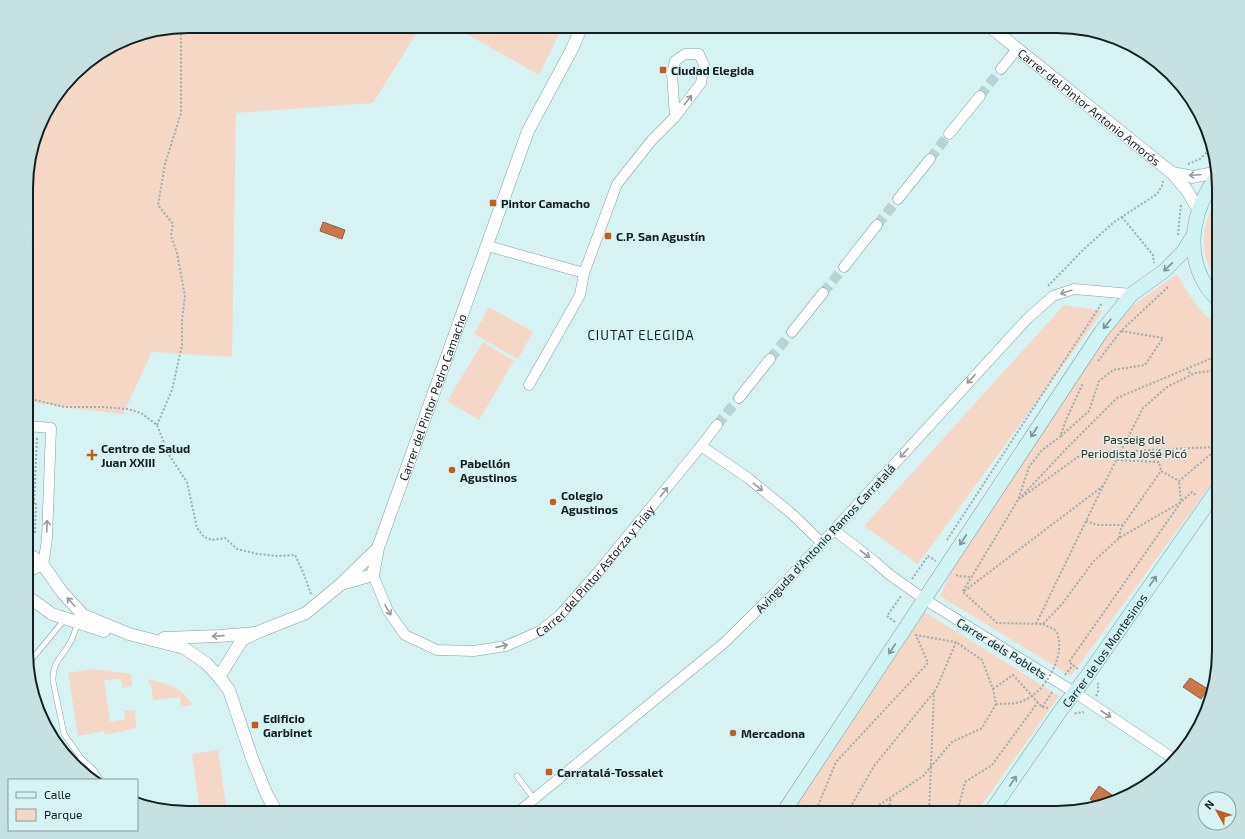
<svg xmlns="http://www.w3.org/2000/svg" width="1245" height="839" font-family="'Exo 2',sans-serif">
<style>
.green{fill:#f5d7c8}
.water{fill:#cb774a;stroke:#945d3d}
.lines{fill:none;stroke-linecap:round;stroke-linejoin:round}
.minor-tunnel{stroke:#bad2d3;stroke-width:10;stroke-dasharray:10 5;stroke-linecap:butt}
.service-casing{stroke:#869fa0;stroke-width:6}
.minor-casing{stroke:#869fa0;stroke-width:11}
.tertiary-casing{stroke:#869fa0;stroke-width:13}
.secondary-casing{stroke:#869fa0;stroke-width:15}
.path{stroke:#9aafb0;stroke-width:2;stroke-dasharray:2 2;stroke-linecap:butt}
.service{stroke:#fff;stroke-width:5}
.minor{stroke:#fff;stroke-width:10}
.tertiary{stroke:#fff;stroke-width:12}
.secondary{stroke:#cff2f3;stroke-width:14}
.path-bridge{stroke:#9aafb0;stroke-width:2;stroke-dasharray:2 2;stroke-linecap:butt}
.oneway{stroke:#969a9a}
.oneway2{stroke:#7b9394}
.poi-dot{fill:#c05e21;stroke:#d7f2f3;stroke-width:1.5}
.labels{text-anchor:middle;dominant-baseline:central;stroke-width:3;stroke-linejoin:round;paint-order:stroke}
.poi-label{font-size:12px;font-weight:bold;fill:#151f1f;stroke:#d7f2f3;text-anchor:start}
.street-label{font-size:12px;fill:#151f1f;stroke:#d7f2f3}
.park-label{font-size:12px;fill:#482512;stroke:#d7f2f3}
.neighbourhood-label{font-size:13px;letter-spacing:1px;fill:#151f1f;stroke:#d7f2f3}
.rim{fill:none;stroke:#151f1f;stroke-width:2}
</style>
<rect width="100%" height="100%" fill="#d7f2f3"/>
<path class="green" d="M188,26h233l-48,77 -137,10 -4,244 -80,-5 -29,62 -62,-7 -34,-6v-234l16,-51 38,-50 45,-28z
M453,26h110l-24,49z
M1219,195v90c-21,-32 -19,-58 0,-90z
M1177,274c11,19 22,40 42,51v148l-148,203 -131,-80 13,-29 148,-225 17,-22 17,-16z
M1064,305l39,6 -185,253 -54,-38z
M489,307l44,25 -15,27 -44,-25z
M483,342l31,19 -35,59 -32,-19z
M925,612l134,84 -83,117h-184z
M94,669l37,5 1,12 -10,2 -1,-9 -17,1 6,42 15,-3 -1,-8 11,-1 1,18 -31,7 -1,-4 -26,5 -10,-63z
M148,679c22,6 31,6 45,26l-12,2 -1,-10 -27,3 -2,-16h-2z
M218,750l8,56 -26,5 -8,-57z"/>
<path class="water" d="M323,222l22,8 -3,9 -22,-8z
M1190,678l18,11 -7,10 -18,-12z
M1099,786l19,13 -21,5 -7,-5z"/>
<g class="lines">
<path class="minor-tunnel" d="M980,96l21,-27
M930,159l19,-25
M877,225l21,-26
M823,293l21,-26
M770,359l22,-27
M717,425l22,-27"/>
<g class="service-casing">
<path id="service" d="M78,623c-3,6 -4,13 -7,18 -8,16 -19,20 -18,40l11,53 17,24 13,12 6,10
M27,665l38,-46
M517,776l17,23"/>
</g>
<g class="minor-casing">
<g id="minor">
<path d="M1001,69l16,-20"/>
<path d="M949,134l31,-38"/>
<path d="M898,199l32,-40"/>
<path d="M488,246l96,27"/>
<path d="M844,267l33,-42"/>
<path d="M792,332l31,-39"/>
<path d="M529,385l51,-90 4,-22 33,-89 35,-44 23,-23 26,-34 3,-18 -5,-11h-14l-10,7 -3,13 3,43"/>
<path d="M739,398l31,-39"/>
<path d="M27,426l24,2 -4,111 -4,26 -11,5h-5"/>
<path d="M701,446l16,-21"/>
<path d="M834,530l40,31 16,14 34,24 150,93 100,67"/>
<path id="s1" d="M373,575l15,36 17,24 32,15 37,1 32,-5 34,-15 19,-15 40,-45 102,-125 47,32 44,36 30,29"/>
<path d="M517,813l207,-170 50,-49 60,-64 193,-211 26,-23 21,-7 58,5"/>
</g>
</g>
<g class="tertiary-casing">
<g id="tertiary">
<path id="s2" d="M989,26l183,147 14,16 12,20"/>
<path d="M1172,173l21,4 24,-5"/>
<path d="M27,555l6,2 10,8 19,27 21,23 46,19 55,14 22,15 13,14 10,13 24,71 14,34 10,18"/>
<path id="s3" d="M341,584l32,-9 5,-27 150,-417 43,-80 11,-25"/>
<path d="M27,596l25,18 52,17"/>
<path d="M164,638l55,-2 37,-3"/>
<path d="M219,677l23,-37 14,-7 50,-20 35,-29 37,-36"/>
</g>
</g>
<g class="secondary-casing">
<g id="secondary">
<path d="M1218,175c-24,31 -34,74 -13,109 3,6 9,12 14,17"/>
<path d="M783,813l318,-481 31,-38 32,-23 19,-19 10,-16"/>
<path id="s4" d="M990,813l71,-103 26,-34 132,-189"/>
</g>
</g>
<path class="path" d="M1188,164l12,-5 11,-11
M1122,217l31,38 1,8
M1178,235l3,-31
M1048,286l35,-36 31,-28 43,-28 5,-8 1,-5
M1098,361l23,-30 46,-43v-3
M1187,368l4,7
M31,399l34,8h39l24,2 13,4 16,12 12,30 18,27 10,46 7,9 8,3 13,-2 12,11 21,5 19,2 18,-1 8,17 8,22
M157,425l15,-35 10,-45v-25l3,-24 -8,-43 -6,-17 2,-12 -15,-19 7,-41 16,-51v-86
M1061,436l28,-25 10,-30 14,-11 32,-5 18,-27 -42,-7
M1213,452l6,4
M1117,460l42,2 2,9
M1103,486l-140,106 34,31 46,1 19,-20 31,-42 26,-24 62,-36 -2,-21
M1022,497l60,-43 85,-5 52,-2
M1019,499l49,-52 49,-49 102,-43
M27,504h9l-1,29 -8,4
M34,504l3,-66
M1086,521l11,4h26
M1119,538l2,-10 40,-57 18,10 39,-33
M947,540l155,-237
M956,575l2,1 13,1
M912,579l16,-23 8,5
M963,591l55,-91 11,-33 13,-17 18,-13 6,-17 17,-37
M895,622l-8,-6 14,-20
M1036,624l67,-138 40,-78 24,-21 28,-14 22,-3 2,1
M1043,624l14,7
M1078,669l-9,-7 112,-160 11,-10 5,4
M1065,675l8,-10
M993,689l20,-14 29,32 6,1
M1096,696l2,-3v-10
M1042,707l11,-16
M1075,714l1,-1 8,-1
M815,813l21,-51 92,-99 -12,-28 39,7
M844,813l7,-7 23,-40 60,-74 4,-7 18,-43 26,18 11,29 3,15 -14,24 -30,14 -29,34 -56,37
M888,813l3,-15
M929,813l5,-121
M957,813l8,-31 27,-17 46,-63"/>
<use href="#service" class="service"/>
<use href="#minor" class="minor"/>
<use href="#tertiary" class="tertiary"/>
<use href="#secondary" class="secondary"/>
<path class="path-bridge" d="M996,704c8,0 16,0 24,-2 21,-7 37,-32 39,-53 1,-6 -1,-12 -2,-18"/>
</g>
<defs><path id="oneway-shaft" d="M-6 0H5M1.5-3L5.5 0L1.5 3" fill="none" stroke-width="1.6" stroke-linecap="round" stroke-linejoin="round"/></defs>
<g class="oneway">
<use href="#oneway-shaft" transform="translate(688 100) rotate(-52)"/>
<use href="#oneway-shaft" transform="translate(1195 175) rotate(177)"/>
<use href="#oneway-shaft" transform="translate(1066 292) rotate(162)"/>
<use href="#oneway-shaft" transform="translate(971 379) rotate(133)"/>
<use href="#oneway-shaft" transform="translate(904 453) rotate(132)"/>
<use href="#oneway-shaft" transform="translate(758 487) rotate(39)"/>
<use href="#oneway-shaft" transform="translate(664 492) rotate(-51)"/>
<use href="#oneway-shaft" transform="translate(47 526) rotate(-87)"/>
<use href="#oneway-shaft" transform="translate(865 554) rotate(37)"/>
<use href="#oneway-shaft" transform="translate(71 602) rotate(-132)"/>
<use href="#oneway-shaft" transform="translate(388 610) rotate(60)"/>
<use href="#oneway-shaft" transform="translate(218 636) rotate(176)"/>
<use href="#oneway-shaft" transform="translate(502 646) rotate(-13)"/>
<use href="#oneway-shaft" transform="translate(1106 714) rotate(33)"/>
</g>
<g class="oneway2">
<use href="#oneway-shaft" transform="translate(1168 267) rotate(136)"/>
<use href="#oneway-shaft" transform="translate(1107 324) rotate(129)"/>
<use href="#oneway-shaft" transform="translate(1034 432) rotate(123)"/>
<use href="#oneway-shaft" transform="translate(963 540) rotate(123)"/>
<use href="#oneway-shaft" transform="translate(1153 581) rotate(-55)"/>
<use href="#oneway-shaft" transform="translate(892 649) rotate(124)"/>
<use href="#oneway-shaft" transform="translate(1013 781) rotate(-56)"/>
</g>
<g class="poi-dot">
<rect x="659" y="66" width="8" height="8" rx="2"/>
<rect x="489" y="199" width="8" height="8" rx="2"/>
<rect x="604" y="232" width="8" height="8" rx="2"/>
<path d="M90 449h4v4h4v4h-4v4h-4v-4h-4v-4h4z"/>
<circle cx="452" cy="470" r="4"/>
<circle cx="553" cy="502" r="4"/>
<rect x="251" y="721" width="8" height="8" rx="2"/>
<circle cx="733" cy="733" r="4"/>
<rect x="545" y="768" width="8" height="8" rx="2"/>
</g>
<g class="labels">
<g class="poi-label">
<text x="671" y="70">Ciudad Elegida</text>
<text x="501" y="203">Pintor Camacho</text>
<text x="616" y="236">C.P. San Agustín</text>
<text x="101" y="448">Centro de Salud<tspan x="101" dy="14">Juan XXIII</tspan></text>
<text x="460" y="463">Pabellón<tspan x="460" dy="14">Agustinos</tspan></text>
<text x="561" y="495">Colegio<tspan x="561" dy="14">Agustinos</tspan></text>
<text x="263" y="718">Edificio<tspan x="263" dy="14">Garbinet</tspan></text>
<text x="741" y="733">Mercadona</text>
<text x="557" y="772">Carratalá-Tossalet</text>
</g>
<g class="street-label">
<text stroke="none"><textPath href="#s2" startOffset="129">Carrer del Pintor Antonio Amorós</textPath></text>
<text stroke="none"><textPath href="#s3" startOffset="221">Carrer del Pintor Pedro Camacho</textPath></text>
<text transform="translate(825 538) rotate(-47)">Avinguda d'Antonio Ramos Carratalá</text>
<text stroke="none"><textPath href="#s1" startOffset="292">Carrer del Pintor Astorza y Triay</textPath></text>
<text transform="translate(1002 648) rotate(32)">Carrer dels Poblets</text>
<text stroke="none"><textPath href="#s4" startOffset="199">Carrer de los Montesinos</textPath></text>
</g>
<g class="park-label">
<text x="1134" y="439">Passeig del<tspan x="1134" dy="14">Periodista José Picó</tspan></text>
</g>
<g class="neighbourhood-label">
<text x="641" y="335">CIUTAT ELEGIDA</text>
</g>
</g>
<path d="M0 0H1245V839H0ZM188 33H1057A155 155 0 0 1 1212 188V651A155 155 0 0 1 1057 806H188A155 155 0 0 1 33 651V188A155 155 0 0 1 188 33Z" fill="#c7e1e2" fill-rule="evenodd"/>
<path class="rim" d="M188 33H1057A155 155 0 0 1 1212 188V651A155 155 0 0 1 1057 806H188A155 155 0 0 1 33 651V188A155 155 0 0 1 188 33Z"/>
<rect x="8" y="779" width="130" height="52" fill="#d7f2f3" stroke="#899e9e"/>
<rect x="16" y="792" width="20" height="6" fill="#cff2f3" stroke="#899e9e"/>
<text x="44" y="799" font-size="12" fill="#151f1f">Calle</text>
<rect x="16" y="809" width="20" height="12" fill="#f5d7c8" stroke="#899e9e"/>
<text x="44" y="819" font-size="12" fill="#151f1f">Parque</text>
<g transform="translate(1217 811) rotate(309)"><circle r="19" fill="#d7f2f3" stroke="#899e9e"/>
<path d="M0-3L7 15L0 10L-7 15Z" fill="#c05e21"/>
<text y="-6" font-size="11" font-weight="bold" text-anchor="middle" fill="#151f1f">N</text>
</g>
</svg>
